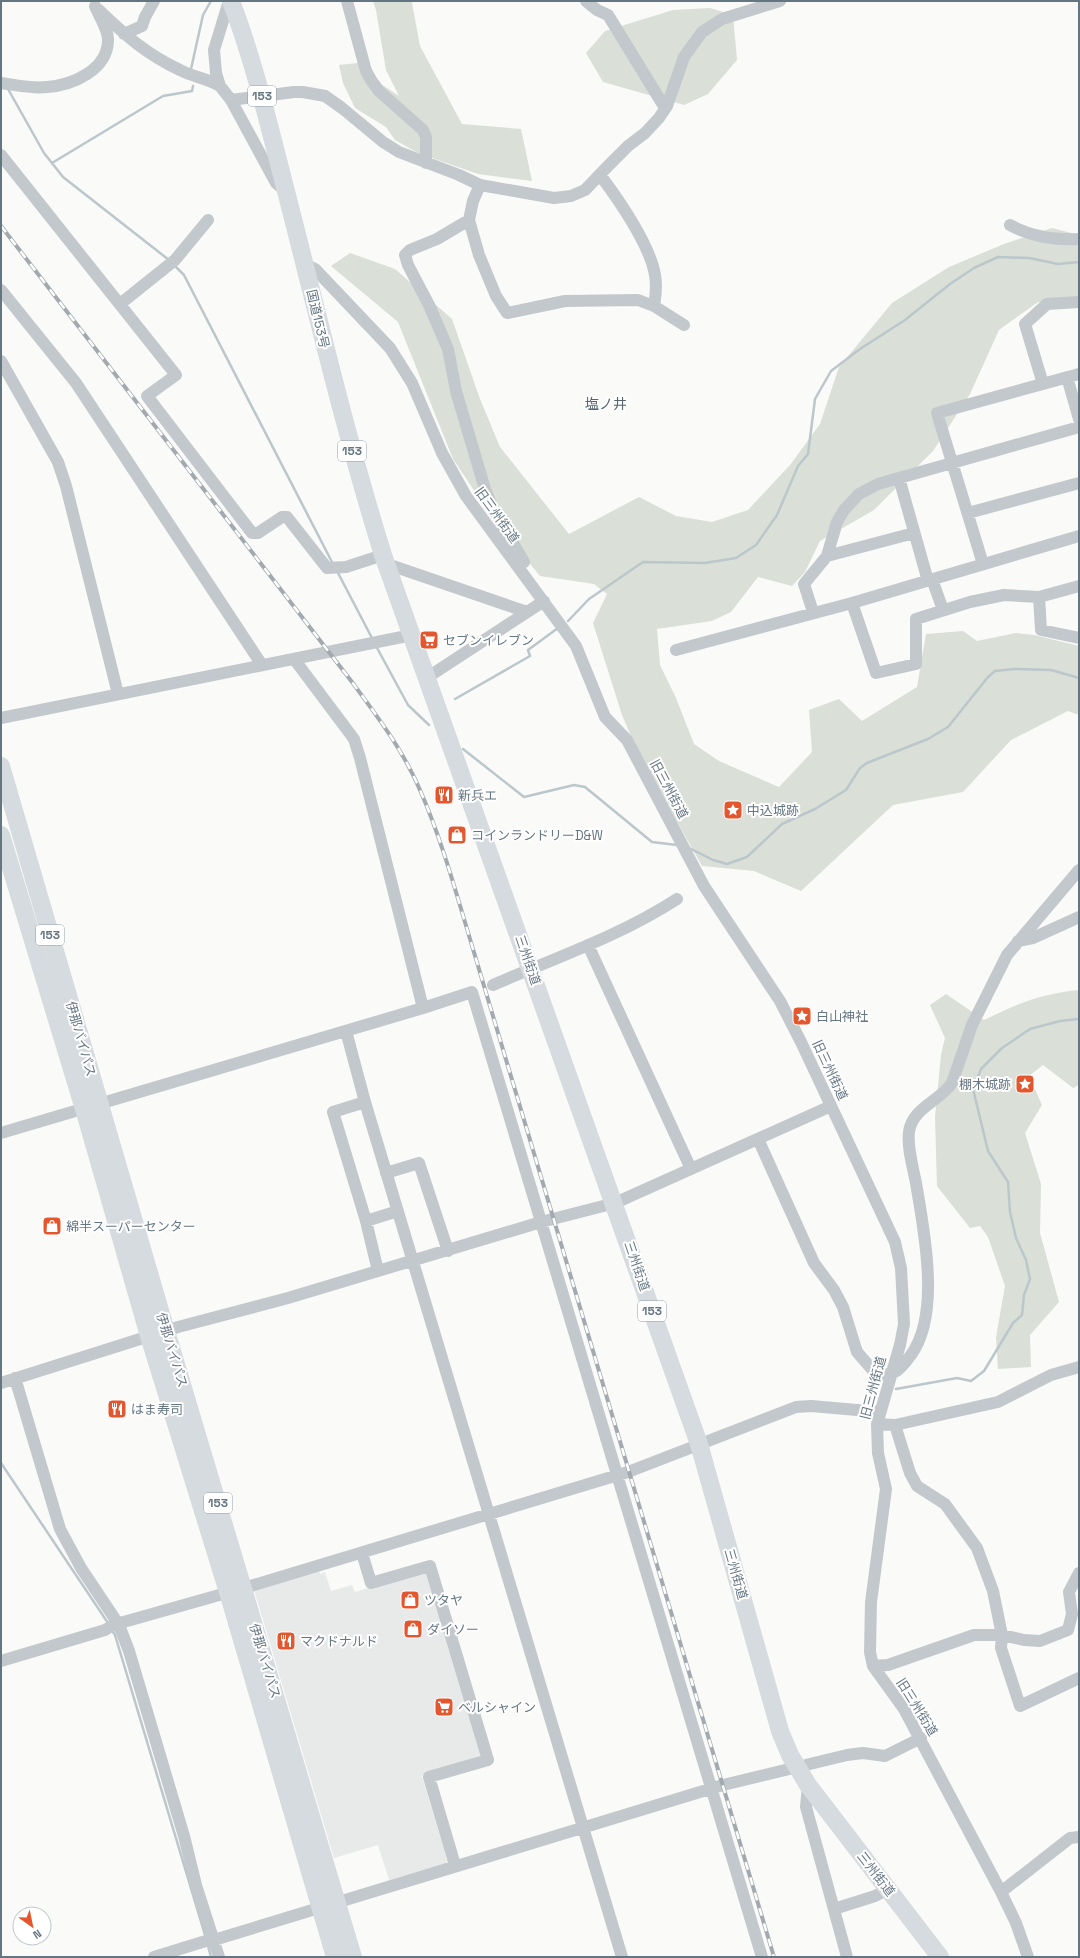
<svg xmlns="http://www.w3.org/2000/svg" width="1080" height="1958" font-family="'Space Grotesk','Noto Sans JP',sans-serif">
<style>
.built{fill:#e8e9e9}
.green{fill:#dadfd7}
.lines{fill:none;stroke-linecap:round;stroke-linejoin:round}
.stream{stroke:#bbc7cb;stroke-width:2.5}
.minor{stroke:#c3c8cc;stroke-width:12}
.highway{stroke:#d6dbdf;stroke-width:18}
.rail-casing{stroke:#a2aab0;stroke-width:4}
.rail{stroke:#fff;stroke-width:2.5;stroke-dasharray:8;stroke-linecap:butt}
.labels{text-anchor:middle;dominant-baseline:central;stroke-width:4;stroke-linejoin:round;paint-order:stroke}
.shield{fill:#fff;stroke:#939fa8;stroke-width:1}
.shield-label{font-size:12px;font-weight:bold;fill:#657683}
.street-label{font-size:13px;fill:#657683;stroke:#fff}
.poi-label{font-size:13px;fill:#657683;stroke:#fff;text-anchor:start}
.neighbourhood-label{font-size:14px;fill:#57646e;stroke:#fff}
</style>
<rect width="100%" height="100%" fill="#fafaf8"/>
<path class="built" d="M319,1570l1,4 5,-2 6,19 21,-6 3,7 66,-20 5,1 56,180 -4,5 -56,18 26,87 -59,17 -11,-35 -44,13 -80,-268z"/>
<path class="green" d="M373,1h41l-2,2 8,43 42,78 59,5 11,52 -54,-7 -60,-21 -23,-13 -9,-13 -31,-19 -12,-25 -4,-18 19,-2 23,21 18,12 -13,-26 -10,-60z
M710,8l23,7 4,45 -29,34 -24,11 -81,-23 -17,-29 19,-22 68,-21z
M1052,228l27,7v71l-41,-4 -39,28 -29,64 -37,57 -59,59 -54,31 -15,31 -13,14 -34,-9 -27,35 -19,9 -55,8 3,36 16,33 18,46 25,17 60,26 33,-35 -3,-42 30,-11 23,22 55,-34 9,-53 37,-3 14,10 39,-8 18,2 45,11v69l-11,-4 -57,29 -48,52 -70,13 -92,86 -47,-20 -52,-5 -64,-113 -16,-38 -29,-92 14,-29 -13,-10 -54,-8 -46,-56 -41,-61 -55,-137 -67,-56 19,-13 45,16 57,50 28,80 20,48 69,87 70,-37 37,19 36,6 36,-12 42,-45 30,-41 19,-57 53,-64 57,-36 55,-23z
M1079,990v95l-6,3 -30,-23 -14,11 13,29 -17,28 16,51 -1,49 19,69 -29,33 1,32 -33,2 -2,-32 9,-51 -17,-49 -8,-11 -10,2 -33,-42 -2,-69 6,-62 4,-17 -15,-33 16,-11 38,26c35,-17 56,-26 95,-30z"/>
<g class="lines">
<path class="stream" d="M191,69l12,-54 8,-14
M8,89l36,64 19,24 106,83
M52,163l111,-67 29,-5 1,-5
M174,265l10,10 149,289
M337,571l36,69
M568,621l21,-22 54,-37 62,1 31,-5 20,-13 21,-30 21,-49 10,-12 7,-55 16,-28 29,-22 45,-29 45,-36 24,-16 24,-11 31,1 29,6 21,-2
M376,646l32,59 21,20
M455,699l75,-43 -2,-6 30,-22
M463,749l61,48 50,-12 11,2 67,55 25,3
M689,848l24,12 14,4 20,-7 35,-33 33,-15 31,-19 14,-22 7,-5 61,-24 20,-12 40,-50 7,-6 19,-2 37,1 28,8
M896,1389l61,-11 14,3 13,-10 29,-48 9,-8 2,-20 6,-16 -4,-19 -10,-22 -6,-26 -2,-30 -20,-31 -15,-62 8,-20 21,-21 28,-19 30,-8 19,-2
M1,1463l107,160
M112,1630l3,5 90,300
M208,1946l3,11"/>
<path class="minor" d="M229,1l-15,49 2,23 4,13 11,14 45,83 7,6
M347,1l19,70 5,9 8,11 44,39 3,7v26
M586,1l11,9 11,5 57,93
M99,10c27,26 47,44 81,60 13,7 27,8 40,16
M124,34l18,-8 3,-9 9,-16
M1,83c15,2 31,6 46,4 26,-2 60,-17 61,-46 1,-10 -9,-25 -13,-35
M231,100l63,-8h9l22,4 17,12 41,34 16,10 60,23 21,10 74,13 17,-2 14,-6 24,-25 19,-19 17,-13 14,-15 8,-12 17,-49 18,-25 20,-13 58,-18
M1,155l175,220 -29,21 105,137h6l24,-16h5l40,51 19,-1 37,-12
M600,175c19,25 50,70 55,100 2,11 1,20 -1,31
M480,185l-7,16 -4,19 10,35 17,41 11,17 58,-12 73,-1 16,6 30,19
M469,220l-32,19 -27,11 -5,5 3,10 21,40 19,44 8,42 29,98 8,20 31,53
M1010,225c20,11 46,15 69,14
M305,264l10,5 75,79 22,35 30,70 24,43 110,150 29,71 22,23 77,146 76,115 21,41 94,200 6,26 3,56 -4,21 -23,79 1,29 8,36 -15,113 -1,50 3,14 31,43 97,183 15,31 12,34
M1,290l75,93 186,282
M120,304l55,-44 33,-40
M1,361l57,101 8,24 52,208
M1067,377l12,42
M1043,384l-18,-60 22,-20 32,-2
M899,478l29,103
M968,513l111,-30
M827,556l87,-23
M387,564l140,48
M983,564l-46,-151 142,-39
M932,579l11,31
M1039,597l40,-11
M852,603l24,70 40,-9v-45l54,-17 34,-7 35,2 2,33 38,8
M813,612l-9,-28 23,-28 10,-34 7,-12 15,-16 19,-10 201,-57
M676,650l176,-47 227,-67
M428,677l116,-76
M1,718l411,-83
M1018,941l15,-3 46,-21
M588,945l103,224
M493,985c62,-27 127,-49 184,-86
M423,1008l49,-16 290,965
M346,1031l19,71 257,855
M365,1102l-32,10 33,109 12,50
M1,1133l422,-125 -63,-250 -6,-19 -60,-80
M758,1139l56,124 20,27 9,17 14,45 20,23c19,0 23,-5 34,-20 30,-41 13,-124 5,-172 -3,-16 -9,-35 -7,-51 3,-24 31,-31 43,-49l20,-58 35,-70 72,-85
M386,1173l33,-10 29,88
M366,1221l32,-10
M15,1378l45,151 21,39 38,57 10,26 55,185 12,49 23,72
M1,1383l177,-56 110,-29 253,-76 74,-19 216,-97
M877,1424l18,1 103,-23 53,-27 28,-8
M895,1425l15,48 7,13 28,18 32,44 16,43 9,44 -1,13 19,58 59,-28
M362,1553l9,30 59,-17 58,194 -59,17 26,88
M1,1661l104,-31 8,-5 131,-37 384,-116 168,-65 15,-1 69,6
M873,1666l15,-1 86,-30h28l22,5 16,1 28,-11 4,-16 -3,-22 10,-19
M808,1785l-2,22 41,150
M1001,1892l69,-54 9,-1
M834,1909l41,-13 13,-7
M154,1957l55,-17h5l509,-155 124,-30 16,-2 22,3 36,-18"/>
<path class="highway" d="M231,1c24,63 39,129 56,194 31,121 59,241 96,360l316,889 81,287 10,24 18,30 132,172
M1,766l165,565 187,626
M1,835l83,274 65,227 79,256 107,365"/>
<g class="rail-casing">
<path id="rail" d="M1,226l351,456c25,34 51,68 68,108 21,48 35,99 50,149l304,1018"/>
</g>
<use href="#rail" class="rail"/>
</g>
<defs>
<g id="supermarket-square" transform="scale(1)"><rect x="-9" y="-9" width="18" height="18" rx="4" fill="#e4572e" stroke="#fff"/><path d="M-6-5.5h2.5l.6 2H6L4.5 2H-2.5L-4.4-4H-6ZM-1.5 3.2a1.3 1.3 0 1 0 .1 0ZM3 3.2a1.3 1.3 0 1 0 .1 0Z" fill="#fff"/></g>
<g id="restaurant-square" transform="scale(1)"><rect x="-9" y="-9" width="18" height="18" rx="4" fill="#e4572e" stroke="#fff"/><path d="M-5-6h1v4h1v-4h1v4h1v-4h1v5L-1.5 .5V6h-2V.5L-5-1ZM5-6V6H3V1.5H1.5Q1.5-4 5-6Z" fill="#fff"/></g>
<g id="sight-square" transform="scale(1)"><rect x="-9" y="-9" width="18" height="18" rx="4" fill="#e4572e" stroke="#fff"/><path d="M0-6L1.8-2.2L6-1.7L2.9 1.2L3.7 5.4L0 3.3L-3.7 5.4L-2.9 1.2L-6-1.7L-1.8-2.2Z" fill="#fff"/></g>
<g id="shop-square" transform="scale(1)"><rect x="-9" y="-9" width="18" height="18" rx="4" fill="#e4572e" stroke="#fff"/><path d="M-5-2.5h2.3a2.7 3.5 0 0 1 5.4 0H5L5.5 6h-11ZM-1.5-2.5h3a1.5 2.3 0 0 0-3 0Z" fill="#fff"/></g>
</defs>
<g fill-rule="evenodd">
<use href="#supermarket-square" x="429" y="640"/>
<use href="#restaurant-square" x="444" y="795"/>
<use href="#sight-square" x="733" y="810"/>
<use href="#shop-square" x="457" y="835"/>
<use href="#sight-square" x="802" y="1016"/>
<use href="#sight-square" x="1025" y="1084"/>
<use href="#shop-square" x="52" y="1226"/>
<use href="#restaurant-square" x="117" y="1409"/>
<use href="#shop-square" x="410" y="1600"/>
<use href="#shop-square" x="413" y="1629"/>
<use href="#restaurant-square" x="286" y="1641"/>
<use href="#supermarket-square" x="444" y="1707"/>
</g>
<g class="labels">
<g class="shield">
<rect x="248" y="86" width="28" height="20" rx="3"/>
<rect x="338" y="441" width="28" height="20" rx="3"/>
<rect x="36" y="925" width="28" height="20" rx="3"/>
<rect x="638" y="1301" width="28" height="20" rx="3"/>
<rect x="204" y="1493" width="28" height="20" rx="3"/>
</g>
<g class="shield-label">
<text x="262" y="96">153</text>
<text x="352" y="451">153</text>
<text x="50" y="935">153</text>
<text x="652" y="1311">153</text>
<text x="218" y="1503">153</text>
</g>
<g class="street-label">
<text transform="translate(318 319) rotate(77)">国道153号</text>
<text transform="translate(497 515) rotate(54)">旧三州街道</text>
<text transform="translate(669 789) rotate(62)">旧三州街道</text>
<text transform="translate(528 960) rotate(71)">三州街道</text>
<text transform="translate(81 1039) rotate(74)">伊那バイパス</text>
<text transform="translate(830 1070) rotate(65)">旧三州街道</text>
<text transform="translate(637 1266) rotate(71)">三州街道</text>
<text transform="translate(172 1350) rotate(73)">伊那バイパス</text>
<text transform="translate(873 1388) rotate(-75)">旧三州街道</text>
<text transform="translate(736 1574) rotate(74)">三州街道</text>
<text transform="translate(265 1661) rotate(73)">伊那バイパス</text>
<text transform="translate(917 1707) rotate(58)">旧三州街道</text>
<text transform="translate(876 1874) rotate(52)">三州街道</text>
</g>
<g class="poi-label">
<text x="443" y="640">セブンイレブン</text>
<text x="458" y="795">新兵エ</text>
<text x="747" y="810">中込城跡</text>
<text x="471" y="835">コインランドリーD&amp;W</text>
<text x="816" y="1016">白山神社</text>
<text x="1011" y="1084" text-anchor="end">棚木城跡</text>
<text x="66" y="1226">綿半スーパーセンター</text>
<text x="131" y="1409">はま寿司</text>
<text x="424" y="1600">ツタヤ</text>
<text x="427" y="1629">ダイソー</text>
<text x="300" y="1641">マクドナルド</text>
<text x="458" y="1707">ベルシャイン</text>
</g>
<g class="neighbourhood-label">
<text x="606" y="404">塩ノ井</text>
</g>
</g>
<rect width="1080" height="1958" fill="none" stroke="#657683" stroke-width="4"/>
<g transform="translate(32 1926) rotate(147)"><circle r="19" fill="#ffffff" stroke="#c1c8cd"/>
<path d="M0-3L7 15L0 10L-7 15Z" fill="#e4572e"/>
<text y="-6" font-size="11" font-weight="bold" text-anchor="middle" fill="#657683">N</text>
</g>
</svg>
